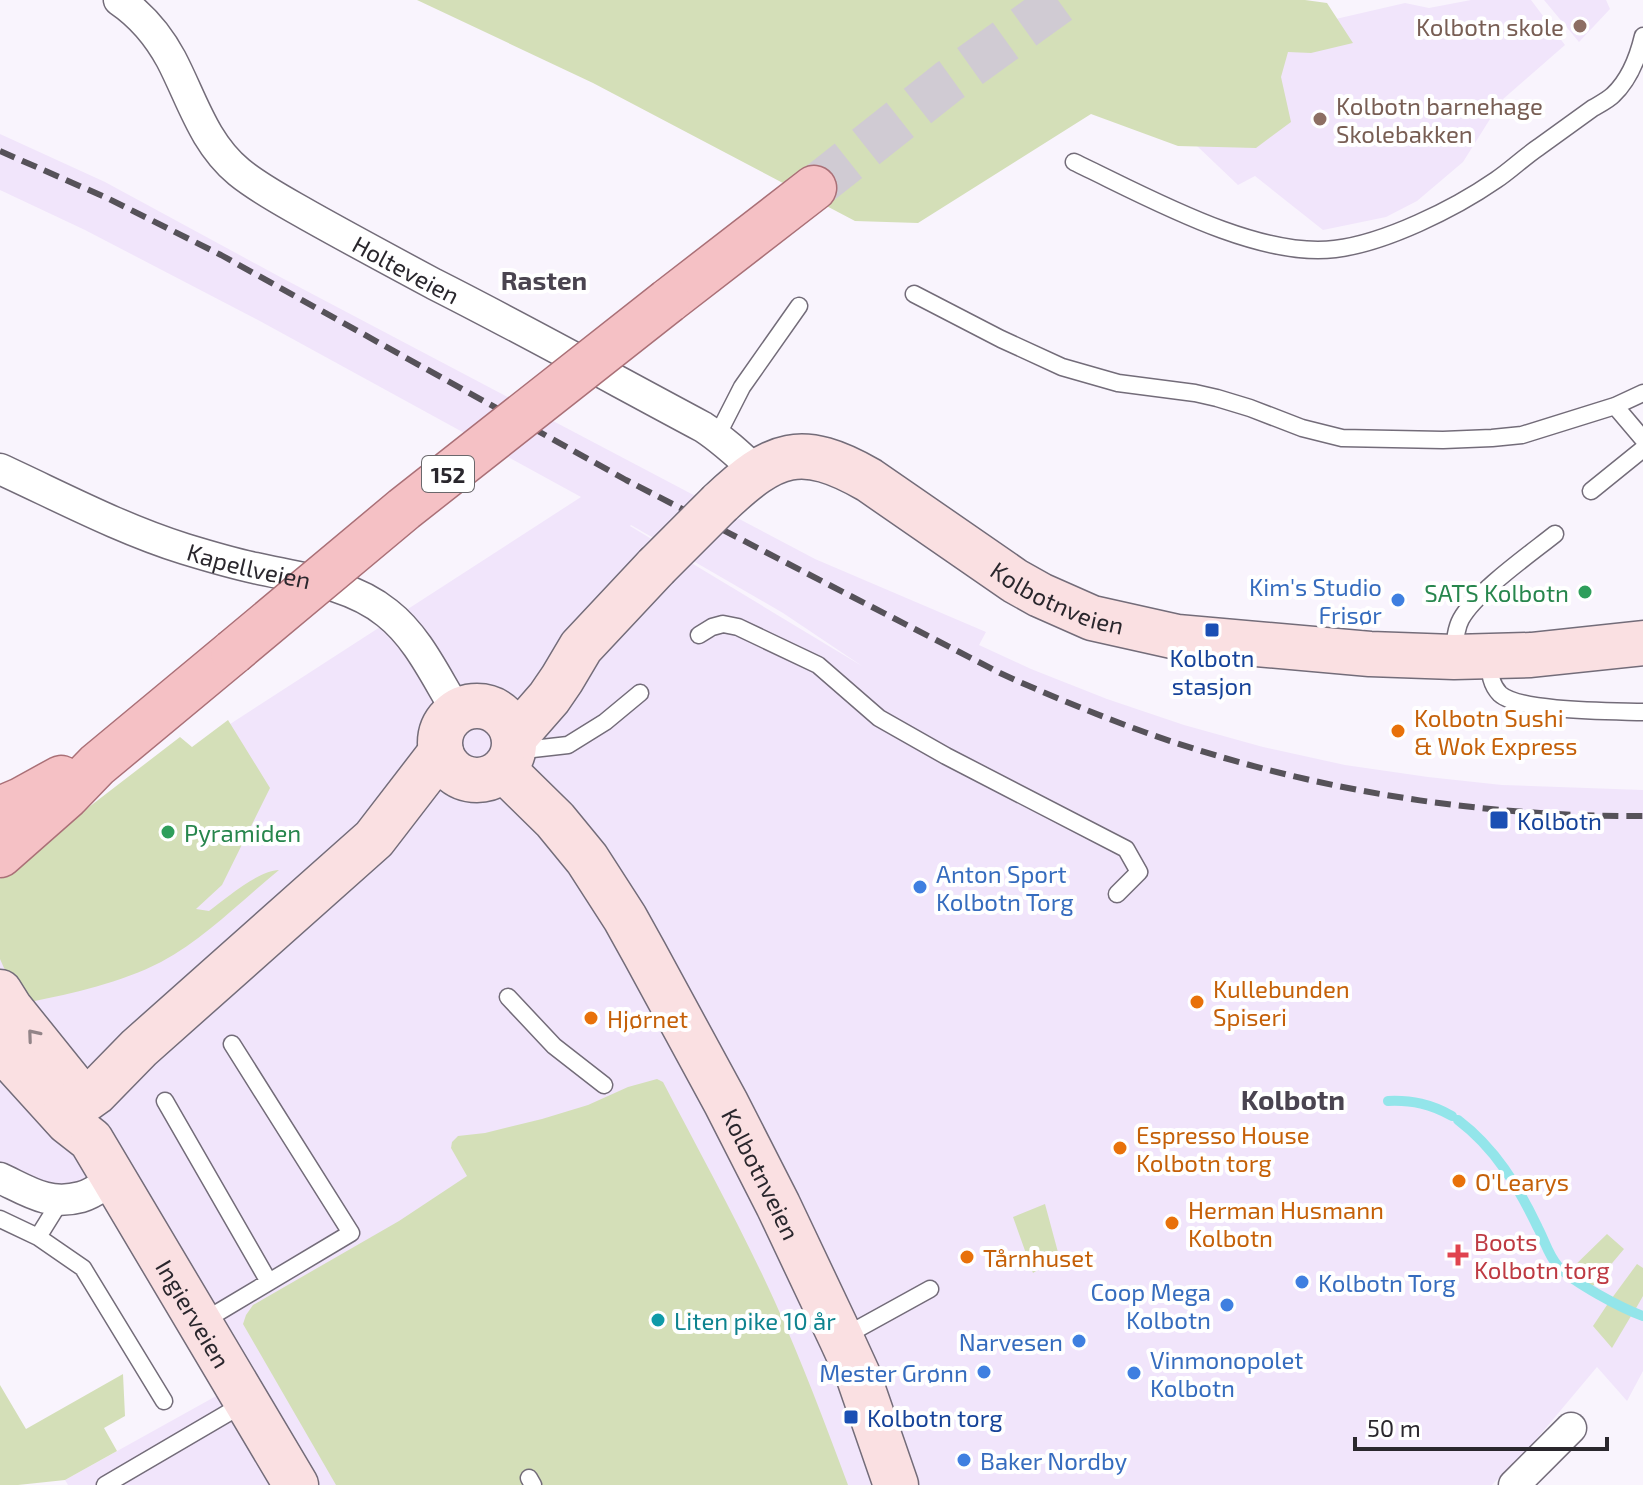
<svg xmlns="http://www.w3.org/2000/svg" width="1643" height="1485" font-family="'Exo 2',sans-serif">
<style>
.built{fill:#f1e5fb;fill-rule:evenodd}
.green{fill:#d4dfb8}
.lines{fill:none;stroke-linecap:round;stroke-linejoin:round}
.stream{stroke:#93e5ea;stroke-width:10}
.primary-tunnel{stroke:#d0cbd3;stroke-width:44;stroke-dasharray:44 22;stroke-linecap:butt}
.lane-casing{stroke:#736c79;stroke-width:19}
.street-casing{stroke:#736c79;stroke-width:33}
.secondary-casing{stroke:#736c79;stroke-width:47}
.primary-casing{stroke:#aa7077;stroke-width:47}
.lane{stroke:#fff;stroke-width:16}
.street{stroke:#fff;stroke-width:30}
.secondary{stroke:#fae0e2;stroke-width:44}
.primary{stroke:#f5c1c5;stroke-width:44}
.rail{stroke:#565259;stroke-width:6;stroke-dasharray:16 8;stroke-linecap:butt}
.secondary-bridge-casing{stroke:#736c79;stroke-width:47;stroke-linecap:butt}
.primary-bridge-casing{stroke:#aa7077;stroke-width:47;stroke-linecap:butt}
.secondary-bridge{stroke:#fae0e2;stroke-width:44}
.primary-bridge{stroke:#f5c1c5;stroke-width:44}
.oneway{stroke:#928488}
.education-dot{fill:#8d6e63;stroke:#fff;stroke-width:3}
.leisure-dot{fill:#2e9e5b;stroke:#fff;stroke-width:3}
.shop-dot{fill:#3f7fe0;stroke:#fff;stroke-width:3}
.transit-dot{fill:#1a4fb4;stroke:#fff;stroke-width:3}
.food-dot{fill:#e8710a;stroke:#fff;stroke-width:3}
.health-dot{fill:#e0444e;stroke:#fff;stroke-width:3}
.culture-dot{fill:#0f9aa8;stroke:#fff;stroke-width:3}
.labels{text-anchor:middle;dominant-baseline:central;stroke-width:8;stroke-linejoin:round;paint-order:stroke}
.shield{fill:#fff;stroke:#6a686c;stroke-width:2}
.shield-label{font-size:22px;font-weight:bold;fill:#2a272d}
.education-label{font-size:24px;fill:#785e54;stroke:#fff;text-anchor:end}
.street-label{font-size:24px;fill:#2a272d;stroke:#fff}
.shop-label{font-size:24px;fill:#366cbe;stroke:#fff;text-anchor:end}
.leisure-label{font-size:24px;fill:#27864d;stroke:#fff;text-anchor:end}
.transit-label{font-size:24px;fill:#164399;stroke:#fff;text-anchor:start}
.food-label{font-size:24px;fill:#c56008;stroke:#fff;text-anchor:start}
.health-label{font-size:24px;fill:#be3a42;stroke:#fff;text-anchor:start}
.culture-label{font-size:24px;fill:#0d838f;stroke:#fff;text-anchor:start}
.neighbourhood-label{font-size:26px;font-weight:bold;fill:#4a4450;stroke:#fff}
.quarter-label{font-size:28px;font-weight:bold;fill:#4a4450;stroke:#fff}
</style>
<rect width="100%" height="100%" fill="#f9f4fd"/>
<path class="built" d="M1471,0h60l34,45 -63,55 -39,62 -46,39 -31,16 -63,13 -68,-54 -17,9 -42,-40 79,-112 130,-30 24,5z
M1544,0h62l4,9 -31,33z
M0,134l105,48 177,96 533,281 171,73 -7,13 52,24 76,30 77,26 79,22 82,18 83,12 74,8 141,5v581l-16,30 -30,-34 -68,81 -37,37h-1424l-3,-5 171,-95 -121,-207 -32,19 -83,-19v-305l581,-376 -323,-177 -173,-90 -85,-40zM631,525l152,88 79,53 -232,-140z"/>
<path class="green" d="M417,0h888l22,3 26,40 -42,10 -23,-1 -7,25 10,45 -35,26 -78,-2 -87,-32 -173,109 -63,-2 -262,-138z
M228,720l42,68 -48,97 -26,24 13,2c16,-12 50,-41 70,-41 -38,31 -75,69 -118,92 -41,21 -87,31 -131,40l-26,-34 -4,-9v-80l7,-9 173,-133 12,10z
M657,1079l6,3c38,73 78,145 112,220 27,60 50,121 73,183h-512l-93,-161 3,-9 7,-10 146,-84 68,-45 -16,-28 1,-6 6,-6 27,-3 57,-14 46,-14 40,-18z
M1045,1204l14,52 -26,17 -20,-56z
M1607,1234l17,15 -32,38 -24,-15z
M1637,1264l6,4v28l-8,14 -23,-12z
M1609,1302l22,14 -19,32 -19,-22z
M123,1374l2,42 -21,12 13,23 -52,29 -47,5h-18v-100l26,44z"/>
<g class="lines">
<path class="stream" d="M1388,1101c24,-1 43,3 64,15
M1458,1120c37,28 60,66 80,108 7,13 10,27 20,38 14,16 65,43 85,50"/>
<path class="primary-tunnel" d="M814,188l135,-107 113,-81"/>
<g class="lane-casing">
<path id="lane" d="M1074,162c70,33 182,97 261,87 50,-6 119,-40 161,-69 15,-10 28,-23 43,-33 18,-13 36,-26 54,-39 7,-4 15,-8 20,-13 16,-15 25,-38 30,-59
M914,294l87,45 61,28 56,16 77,10 22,5 33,10 52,20 40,10 101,2 49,-2 30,-3 93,-29 28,-13
M1615,406l28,33
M717,436l25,-49 57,-81
M1591,491l52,-42
M699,635l13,-8 11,-3 15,3 80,38 61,53 67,38 180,93 13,23 -22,22
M1454,656c1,-13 1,-26 7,-37 15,-27 69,-65 94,-85
M1489,659c1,13 1,25 11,35 20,18 114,17 143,18
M515,751l53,-6 37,-23 35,-29
M508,997l46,49 50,39
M165,1101l104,181
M61,1200l-23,37 45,31 81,133
M0,1219l38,18
M202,1322l149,-89 -119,-189
M843,1337l87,-48
M529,1478l4,7
M105,1485l140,-82"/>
</g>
<g class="street-casing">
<g id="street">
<path id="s1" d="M119,0c22,15 39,35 52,59 21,40 32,83 68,113 22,18 48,31 72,45 41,23 82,45 123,67 91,46 179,95 269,143 20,13 36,28 53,44"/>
<path id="s2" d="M0,469c61,28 121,60 185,80 23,7 46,14 70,19 44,10 95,15 132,45 32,25 49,65 70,98"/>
<path d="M0,1178c28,13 48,28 81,19 12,-3 24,-13 34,-19"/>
<path d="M1514,1485l57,-57"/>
</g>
</g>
<g class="secondary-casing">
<g id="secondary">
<path id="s3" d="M720,503c54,-51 81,-62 149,-23l146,101 25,14 52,23 85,19 193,17 84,3 77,-2 112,-12"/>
<circle cx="477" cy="743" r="37"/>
<path d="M514,738l35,-40 13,-19 19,-32 75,-80"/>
<path id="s4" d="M504,770l51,50 32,39 38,59 20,36 81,149 52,102 63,133 17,37 38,110"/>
<path d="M0,992l10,16 74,92"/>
<path id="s5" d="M0,1047l68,75 23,18 205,345"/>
<path d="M63,1116l32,-23 44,-45 235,-209 67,-87"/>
</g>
</g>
<g class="primary-casing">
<path id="primary" d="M668,301l146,-113
M0,809l21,-9 40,-22
M0,855l67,-59 30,-31 136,-113"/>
</g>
<use href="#lane" class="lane"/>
<use href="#street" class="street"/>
<use href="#secondary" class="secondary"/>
<use href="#primary" class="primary"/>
<path class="rail" d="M0,151l107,47 114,57 405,225 374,193c48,22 97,42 147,60 158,56 328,84 496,83"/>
<g class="secondary-bridge-casing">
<path id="secondary-bridge" d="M656,567l64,-64"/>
</g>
<g class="primary-bridge-casing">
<path id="primary-bridge" d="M233,652l171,-143 264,-208"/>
</g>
<use href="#secondary-bridge" class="secondary-bridge"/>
<use href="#primary-bridge" class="primary-bridge"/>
</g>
<defs><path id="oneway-chevron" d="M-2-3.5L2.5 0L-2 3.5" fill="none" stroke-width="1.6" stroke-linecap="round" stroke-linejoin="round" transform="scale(2)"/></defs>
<use class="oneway" href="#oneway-chevron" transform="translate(33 1035) rotate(-130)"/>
<g class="education-dot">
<circle cx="1580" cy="26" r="8"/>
<circle cx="1320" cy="119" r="8"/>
</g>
<g class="leisure-dot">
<circle cx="1585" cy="592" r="8"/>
<circle cx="168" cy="832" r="8"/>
</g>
<g class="shop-dot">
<circle cx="1398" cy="600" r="8"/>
<circle cx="920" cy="887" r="8"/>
<circle cx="1302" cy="1282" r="8"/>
<circle cx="1227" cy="1305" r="8"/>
<circle cx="1079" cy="1341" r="8"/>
<circle cx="984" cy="1372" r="8"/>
<circle cx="1134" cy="1373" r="8"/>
<circle cx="964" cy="1460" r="8"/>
</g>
<g class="transit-dot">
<rect x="1204" y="622" width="16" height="16" rx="4"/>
<rect x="1489" y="810" width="20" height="20" rx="4"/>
<rect x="843" y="1409" width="16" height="16" rx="4"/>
</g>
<g class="food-dot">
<circle cx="1398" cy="731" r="8"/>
<circle cx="1197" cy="1002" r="8"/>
<circle cx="591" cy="1018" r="8"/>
<circle cx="1120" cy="1148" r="8"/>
<circle cx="1459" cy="1181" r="8"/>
<circle cx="1172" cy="1223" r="8"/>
<circle cx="967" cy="1257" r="8"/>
</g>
<path class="health-dot" d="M1454 1243h8v8h8v8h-8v8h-8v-8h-8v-8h8z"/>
<circle class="culture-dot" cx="658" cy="1320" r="8"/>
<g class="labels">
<rect class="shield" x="422" y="456" width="52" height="36" rx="6"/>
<g class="shield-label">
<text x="448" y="474">152</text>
</g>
<g class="education-label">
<text x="1564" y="26">Kolbotn skole</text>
<text x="1336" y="105" text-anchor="start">Kolbotn barnehage<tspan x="1336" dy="28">Skolebakken</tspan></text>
</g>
<g class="street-label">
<text stroke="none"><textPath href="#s1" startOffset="406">Holteveien</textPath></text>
<text stroke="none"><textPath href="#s2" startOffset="268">Kapellveien</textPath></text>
<text stroke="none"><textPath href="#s3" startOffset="392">Kolbotnveien</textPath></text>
<text stroke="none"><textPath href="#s4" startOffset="482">Kolbotnveien</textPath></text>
<text stroke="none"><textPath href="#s5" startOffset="332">Ingierveien</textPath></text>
</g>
<g class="shop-label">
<text x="1382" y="586">Kim's Studio<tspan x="1382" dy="28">Frisør</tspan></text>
<text x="936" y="873" text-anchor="start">Anton Sport<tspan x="936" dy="28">Kolbotn Torg</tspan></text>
<text x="1318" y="1282" text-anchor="start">Kolbotn Torg</text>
<text x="1211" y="1291">Coop Mega<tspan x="1211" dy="28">Kolbotn</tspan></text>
<text x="1063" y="1341">Narvesen</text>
<text x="1150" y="1359" text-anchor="start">Vinmonopolet<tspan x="1150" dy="28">Kolbotn</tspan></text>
<text x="968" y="1372">Mester Grønn</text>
<text x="980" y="1460" text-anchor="start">Baker Nordby</text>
</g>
<g class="leisure-label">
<text x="1569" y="592">SATS Kolbotn</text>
<text x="184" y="832" text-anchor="start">Pyramiden</text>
</g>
<g class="transit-label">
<text x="1212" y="657" text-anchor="middle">Kolbotn<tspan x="1212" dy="28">stasjon</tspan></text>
<text x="1517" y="820">Kolbotn</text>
<text x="867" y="1417">Kolbotn torg</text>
</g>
<g class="food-label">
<text x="1414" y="717">Kolbotn Sushi<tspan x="1414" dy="28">&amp; Wok Express</tspan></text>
<text x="1213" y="988">Kullebunden<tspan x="1213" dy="28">Spiseri</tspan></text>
<text x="607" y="1018">Hjørnet</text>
<text x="1136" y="1134">Espresso House<tspan x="1136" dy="28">Kolbotn torg</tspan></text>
<text x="1475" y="1181">O'Learys</text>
<text x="1188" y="1209">Herman Husmann<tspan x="1188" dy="28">Kolbotn</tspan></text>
<text x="983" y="1257">Tårnhuset</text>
</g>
<g class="health-label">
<text x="1474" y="1241">Boots<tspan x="1474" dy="28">Kolbotn torg</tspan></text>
</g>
<g class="culture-label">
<text x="674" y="1320">Liten pike 10 år</text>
</g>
<g class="neighbourhood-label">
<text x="544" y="279">Rasten</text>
</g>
<g class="quarter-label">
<text x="1293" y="1099">Kolbotn</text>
</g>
</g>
<path d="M1355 1437v12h252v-12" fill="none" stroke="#2a272d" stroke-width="4"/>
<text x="1367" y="1437" font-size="24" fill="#2a272d" stroke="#ffffff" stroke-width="6" paint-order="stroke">50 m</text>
</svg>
